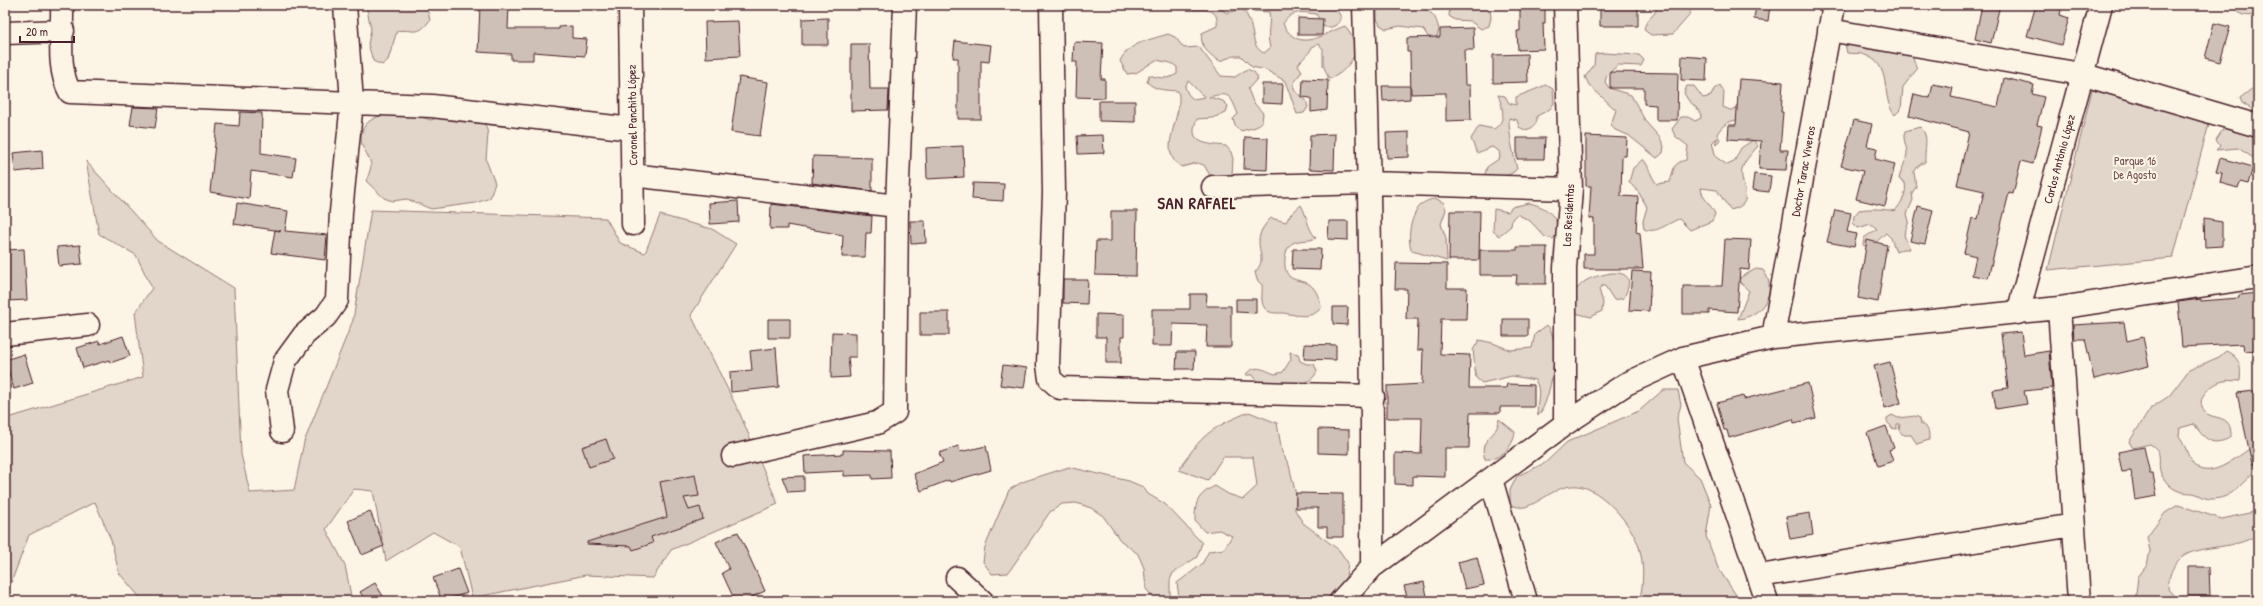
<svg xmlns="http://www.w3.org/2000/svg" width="2263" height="606" font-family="'Patrick Hand',sans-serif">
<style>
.green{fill:#e2d5ca;stroke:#967a7a;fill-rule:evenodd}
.building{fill:#cfc0b7;stroke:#4a1f2b}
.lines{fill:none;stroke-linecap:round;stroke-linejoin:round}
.minor-casing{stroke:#4a1f2b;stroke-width:25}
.minor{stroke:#fcf5e5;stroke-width:22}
.labels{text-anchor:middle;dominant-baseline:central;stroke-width:4;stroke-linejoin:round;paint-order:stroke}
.street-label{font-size:12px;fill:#4a1f2b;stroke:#fcf5e5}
.park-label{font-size:12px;fill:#704c53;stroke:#fcf5e5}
.district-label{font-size:16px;font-weight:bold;letter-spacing:1px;fill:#4a1f2b;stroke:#fcf5e5}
</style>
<rect width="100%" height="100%" fill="#fcf5e5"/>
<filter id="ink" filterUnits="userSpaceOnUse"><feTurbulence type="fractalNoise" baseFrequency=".025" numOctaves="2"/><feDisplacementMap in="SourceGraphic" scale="8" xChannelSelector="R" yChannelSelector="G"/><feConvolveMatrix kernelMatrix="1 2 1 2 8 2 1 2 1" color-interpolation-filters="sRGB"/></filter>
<g filter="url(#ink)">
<path class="green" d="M366,5h57l5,7 2,8c-13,18 -16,8 -33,11l-9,29 -6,5 -9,-4 -5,-17 3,-15z
M1215,5l12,8 15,-4c15,15 6,37 22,44l6,-5c-4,-15 1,-22 -1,-36l-15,-1 -7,-6h87l7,12 -3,7 -6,3h-8l-8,-13c-14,-2 -25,-4 -33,10 16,31 41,9 62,2 4,6 9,13 10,20 2,14 -15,30 -26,33l-6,-14v-16l-4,-5 -7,3c-3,8 -9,10 -14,18l4,6 -8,12v7l12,10 2,7 -4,6 -7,1 -12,-33 -19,-11 -14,-3 -11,-11h-7l-14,5c-11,-6 -21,-15 -18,-28l15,-7c2,-17 -10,-17 -23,-16l-4,-4z
M1377,5c17,0 44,-4 56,10 3,3 5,10 6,15l-2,6 -6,5 -8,-12 -23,-3 -14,3 -6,-4 -3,-6z
M1450,5l33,1 7,4 1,8 -2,8 -8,3 -11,-8 -15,-1 -6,-4z
M1658,5h35l-5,12 -15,17 -22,1 -7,-5c1,-11 12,-14 14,-25z
M2234,5h24v11c-12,-1 -19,2 -24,-11z
M1168,34l7,3 9,11 15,-1 22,29 14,1 12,-8 7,3 4,6 -10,11 5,13 10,11 -1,9 -6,5 -15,4 -6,-5 -2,-7 5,-5c-8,-20 -9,-22 -29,-17l14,4 5,5 -2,7 -14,5 -15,1c-11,25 10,25 29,27l5,6 2,7 -1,15 -5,6 -15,-1 -8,-14 -7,-2 -15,4c-28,-15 3,-52 -4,-76 -12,-1 -22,0 -31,-9l2,-7c11,3 18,5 28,-1v-7l-6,-4 -15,-3 -20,13 -9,1 -7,-13c9,-19 30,-21 48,-27zM1188,81c7,5 10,12 17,16l-12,2 -5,-5 -3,-7z
M1853,42l59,13 5,14 -14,18 -2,22 -6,6c-16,-17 0,-52 -33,-61 -4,-1 -10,0 -15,-1l-2,-9z
M1604,53l35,2 5,5 -3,6 -23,-1 -11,10 -2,7 4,6 22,7 15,27 14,16 4,8 -1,7 -6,5 -29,-23 -13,-5 -4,-6 5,-14 -27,-25 -4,-8 9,-12 1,-11z
M1546,85l7,4 1,14 -4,6 -13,7c0,9 -3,12 -12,14l-6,-3 -2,-7 -8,-2c0,17 4,34 8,51 -8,8 -16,8 -27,9l-5,-4 2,-7 13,-9 -1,-7 -7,-4 -15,6 -6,-14 8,-13 15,3c13,-9 9,-21 4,-34l7,1 4,7 7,2v-8z
M1720,85l4,7 -1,15 7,3 7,-1 7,2 -3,9c-10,-1 -19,5 -24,14l3,6 -5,5 2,-7 -5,5 4,14 11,8 7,-3 7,-14 12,-8 5,6c-5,6 -12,13 -15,20 -7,16 17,38 -13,44l-13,-20 -16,-2c1,11 10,16 14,26l-3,7 -22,9 -11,-11c-13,5 -22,15 -35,10l-1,-8 4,-14 -8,-14 -10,-11 4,-14 10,-9c7,8 7,17 14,25l13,-2c4,-12 2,-19 16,-22l2,-14 -13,-10 -3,-7 9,-12h7l7,4 6,-3 -1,-7 -12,-11 -4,-7 3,-7h7l9,12 8,-2 3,-7z
M2253,88l5,1v24l-16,-10 -2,-5z
M2092,90l118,30 -37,138 -125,12z
M409,113l22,7 8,-3 43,3 4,6 2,8 -2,26 9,23 -5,15 -14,5 -45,6 -24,-10 -15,2 -8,-3 -18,-17c2,-4 4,-10 5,-15 0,-8 -9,-17 -10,-26 -1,-26 30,-27 48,-27z
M2225,126l33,8v27l-20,-13 -22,2 4,-4 -4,-6z
M1920,127c10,8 4,22 5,35l-6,3 -5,7 2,15 -4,6 1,7 -6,14 2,7 -5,14 6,14h-7l-7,3 -5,-14 -5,-5 -16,15 -7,-3 1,-7 13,-9 -6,-5 -13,4 -5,-5 1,-7 5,-6c13,-2 24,-1 36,1 7,-9 12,-17 10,-28l-6,-4c1,-9 7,-16 8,-25 0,-9 -5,-14 -2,-23z
M86,161l72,80 76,47 7,166 9,39 44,-3 10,-48 49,-122 18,-110 235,8 14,25 25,10 15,-38 52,14 24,15 -45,71 49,99 38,90 -107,46 -18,28 -67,-3 -114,23 -12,-51 -27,-15 -47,29 -13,-70 -19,-2 -28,40 19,36 7,36h-209l-24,-28 -8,-33 -16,-38 -66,33 -20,53 -2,13h-2v-182l138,-42 -8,-64 17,-25 -16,-33 -37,-21z
M1437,199l7,4 2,7 -5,14 5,14 1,23 -35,-10c-6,-12 -1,-38 10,-47 5,-4 10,-5 15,-5z
M1529,203c16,3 30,13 29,30l-5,6 -8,-2 -15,-16 -13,-7 -5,5 -1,7 -12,10 -6,-5 1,-22 14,3 4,-5z
M1301,205c7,12 5,21 15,33 -8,4 -16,1 -23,5 -9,4 -11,26 -4,33 5,5 12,4 18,7 8,3 14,17 14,25 -10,12 -24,7 -38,5 -7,0 -15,1 -19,-6 -4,-6 -1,-15 -2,-22l-5,-5 -2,-8c17,-17 -10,-28 16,-54l15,4 4,-7z
M1756,269l7,1c16,21 -1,47 -25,49l11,-28 -10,-10 2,-4z
M1611,273c21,-1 20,9 13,25l-10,2 -9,-14h-3l-3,3 4,14 -1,8 -11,6 -16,-4 -5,-12c11,-22 18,-23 41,-28z
M1547,325c15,14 4,76 -9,91 -3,-13 5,-24 -3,-36l-23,-4 -30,7 -6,-5 -3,-28 6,-10 14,3 17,7 22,-2 3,-14z
M2226,351c15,7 15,16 14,30 -5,0 -11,-1 -16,0 -12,2 -31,18 -19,31 5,6 16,4 22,10 4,4 4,10 4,15 -18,11 -27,2 -37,-13l-14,4 -1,8c7,8 7,19 14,27 17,22 49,-12 65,-19v24c-15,13 -25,32 -48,31 -6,0 -11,-5 -17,-6 -15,0 -23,-4 -31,-17 -7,-13 4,-23 -12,-32l-17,4 -4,-6 22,-34 18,-12 20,-26 30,-13z
M1290,352l8,2 2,7 7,3h7l3,7c-6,15 -19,12 -33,12 -7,0 -15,3 -23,4l-8,-12h-8c11,-12 18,-5 30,-1l8,-2 8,-13z
M1663,390h15l3,15 -4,13 6,44 17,16 11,27 -5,31 12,32 22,33h-101c5,-16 5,-38 0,-54 -6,-21 -38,-59 -61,-61 -21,-2 -34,15 -53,21 -5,1 -11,-1 -15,-2v-15l7,-14 28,-13 22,-21 72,-31z
M1249,412l28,11 5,29 7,13 7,30 -1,15 8,13 36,27 9,13 -2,14 -18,24h-146l-3,-3 -2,-15 25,-19 7,-13 15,-2 8,-13 -13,-6 -14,2 -10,-11c0,-19 2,-26 20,-35l13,8 15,5 14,-13 -4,-29h-30l-15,23 -29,-10c22,-35 31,-42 70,-58z
M1892,415l6,3 17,-2 5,2 1,6c8,4 8,7 8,16l-12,4 -6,-9h-8l-4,-5 1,-6h-3v5l-6,-1v-2l-4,-4v-4z
M1499,419l16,13c-1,14 -15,29 -30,27 -8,-21 13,-21 14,-40z
M1069,467l60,14 14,6 5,7 17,10 37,39 -5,14 -24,16 -3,7v21h-14l-10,-12 -2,-21 -6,-14 -18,-14 -17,-24 -12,-8 -15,-5 -14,1 -12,8 -42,61 -16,1 -9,-12 2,-15 24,-57 13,-8z
M2178,505l44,14 36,-8v23c-33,24 -87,-1 -90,55l10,12h-43l3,-24 9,-12 3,-14 -3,-14 18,-24z"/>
<path class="building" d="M480,5h29l-1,24h51v-2l13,-1v12l15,1 -2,17 -52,-4v8h-22v-6l-33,-2z
M1600,5h38v21h-38z
M1756,5h14l-2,16 -14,-2z
M1982,5h18l-9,38 -16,-4z
M2036,5h26l-2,10 9,3 -8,27 -34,-9z
M1545,7v16h-2l1,26 -26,1 -1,-19h3v-23z
M828,18v27h-26v-26z
M1298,18l25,1 -1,16h-24z
M738,21l2,35 -34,2 -1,-36z
M2214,23l16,4 -10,35 -15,-4z
M1473,28l1,22h-10l1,35h5l1,35 -25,1v-28l-35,1 -1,-42h-3v-14l33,-1v-8z
M955,41l36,4 -2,17 -8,-1v58h-23v-61h-5z
M1074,42l29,1 -2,36h4v19l-29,-1 1,-35h-4z
M851,44h18l1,45h19l-1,21 -37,1z
M1527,54l1,28 -35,1v-28z
M1682,56l25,2 -1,23 -25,-1z
M1610,72l68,1 -1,47h-21v-15l-12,-1v-16h-34z
M739,77l29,5 -8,54 -29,-4z
M2004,78l30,7 -2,9 12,3 -7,28 5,1 -9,38 -12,-3 -8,33 -4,-1 -21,85 -16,-3 4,-19 -12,-3 8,-35 6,1 6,-28 -27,-6 12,-53 -60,-16 5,-22 16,4 3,-14 20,4 -2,9 47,10z
M1303,79l25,1 -1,30 -16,2v-14l-9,-1z
M1739,79l44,3 -2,30h2l-3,38h8l-2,20 -27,-1 2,-28 -33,-2 1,-14h7z
M1262,84h21l-1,20 -20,-1z
M1382,86h28v13l-27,2z
M1099,101h36v21l-36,-1z
M133,107l25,1 -3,20 -25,-3z
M240,112l22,1 -1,40 35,5 -3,19 -42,-6 -2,28 -39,-7 7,-68 22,2z
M1854,120l18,4 -5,22 10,2 -2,11 20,5 -10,42 -29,-7 7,-28 -22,-5z
M1409,132v25l-22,1 -1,-25z
M1335,134l-1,36 -25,-1 1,-34z
M1103,135l1,18 -26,1 -1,-18z
M1586,136l41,2 -1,18h-4l-1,40 17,1 -2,35 4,1 3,36h-59v-15h10v-35l-5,-1 2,-32h-5z
M1245,137l23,1 -1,32 -23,-1z
M1517,138h28l-1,21h-27z
M963,146l1,31 -37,2 -1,-31z
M42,150l1,19 -28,3 -2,-19z
M813,156l59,2v33l-60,-8z
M2220,158l33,9 -5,17 -8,-2 -2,6 -18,-5 2,-10 -6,-1z
M1754,174l17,2 -2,16 -17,-2z
M973,183l31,1 -1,17 -31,-2z
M738,201l1,21 -29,2 -1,-21z
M237,203l51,8 -3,20 42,4 -2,25 -54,-7 4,-23 6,1 -47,-7z
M771,204l101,12 -1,17h-5l-1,24h-23l1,-22 -56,-10v4h-17z
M1918,206l15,4 -8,34 -15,-3z
M1835,210l16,3 -4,19 10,2 -3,13 -27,-5z
M1111,211h26l-1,65 -41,-1 1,-34h15z
M1450,211h30l-1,49h-30z
M2204,219l18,3v24l-17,1z
M910,221h15l1,22 -15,1z
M1329,221h19v19l-20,-1z
M1725,239l26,1 -2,30 -9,-1 -3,43 -28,-2v4h-26v-28h39z
M1867,240l20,5 -9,57 -20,-4z
M80,245l2,19 -23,2 -2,-19z
M1517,247h30l-1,37h-30l1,-9h-37v-25h37z
M24,249l3,51 -19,1 -3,-51z
M1293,249h28l-1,21 -28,-1z
M1396,263l51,1v24h20l-1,31h-25l-1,35 30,1 -1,33h37l1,-4 27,1v22h-34v6h-30l-1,35h-24v29l-32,-1v9l-18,-1v-31l26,1 1,-36h-35v-32l35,-2 1,-34h-6l1,-31h-12l1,-30h-12z
M1632,271l19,1 -2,39 -20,-1z
M1063,280h25l-1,24 -24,-1z
M2258,293v57l-14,1 -1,-7 -61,3 -4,-45 23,-3v2l38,-3v-3z
M1190,294h17l-1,12h25v41h-25l1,-22 -34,-1 -1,22h-20v-37h38z
M1236,299h20v14l-20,-1z
M1333,307h15l-1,18 -14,-1z
M920,312h29v23h-29z
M1096,314l28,1v22h-3v26h-15v-26h-10z
M768,319h22v19h-22z
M1503,319h25v17h-25z
M2124,322l3,19 16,-4 6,29 -55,13 -9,-40h-11l-1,-14z
M832,332l24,1v24h-8l2,20 -19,1z
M2021,332l3,23 25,-4 3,37 -28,3 3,13 -31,5 -3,-19 15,-2 -7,-54z
M123,336l7,20 -20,7 -1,-3 -26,8 -6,-20 22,-7 1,3z
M1305,344l31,1v15l-32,-1z
M776,348l3,39 -48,5 -1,-20 22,-2 -2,-19z
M1177,352h18l-1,17h-18z
M24,354l9,29 -19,6 -9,-29z
M1890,362l11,41 -16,5 -11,-42z
M1003,365l24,3 -3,20 -24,-3z
M1808,383l8,35 -22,5 -1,-4 -64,19 -2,-8h-3l-7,-27 26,-7 1,3z
M2254,391l4,31v41l-6,1 -15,-71z
M1886,426l8,22 -5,2 4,11 -15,5 -11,-33z
M1318,429l31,1v24l-31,-1z
M606,439l7,20 -24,8 -7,-20z
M958,446l2,6 26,-6 5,24 -41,12 -1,-2 -28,11 -7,-17 29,-12 -4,-9z
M2144,447l6,27h3l4,22 -22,4 -4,-29 -9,1 -4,-20z
M843,450l47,1 1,27 -19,1v-4l-28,1v-5l-39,2 -1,-17 39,-2z
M695,475l4,21 -15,2 5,12 11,-3 3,12 -52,18 2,6 -20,7 -2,-4 -44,-2v-2l80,-25 -7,-35z
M804,476v15l-16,1 -6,-15z
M1296,493l47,1v43h-16v-10h-9v-19h-22z
M370,511l14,35 -22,9 -14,-34z
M1810,513l3,22 -23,4 -4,-22z
M738,532l27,59 -22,10h-8l-13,-28 7,-4 -13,-27z
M1477,557l7,28 -19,4 -7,-27z
M2188,567h21l1,29h-22z
M458,569l9,24 -25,8 -9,-23z
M1424,582l4,19h-20l-4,-15z
M375,583l11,18h-20l-6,-9z"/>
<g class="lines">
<g class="minor-casing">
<path id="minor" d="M62,5c1,28 -6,62 8,87l362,14 200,23
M630,5l3,219
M1051,5l3,188 -6,172 2,14 10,9 313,8
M1364,5c6,188 9,375 8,562
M1829,30l252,44 177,52
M5,33l58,-2
M632,175l265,31
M1213,187l157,-4 201,6
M2059,308l20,293
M2018,313l83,-308
M5,334l83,-9
M1773,337l61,-332
M1683,358l84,243
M1565,424v-156l6,-79 -6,-184
M282,431l-5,-41 8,-29 19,-26 22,-19 11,-16 4,-88 11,-110 -7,-97
M733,456l144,-33 18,-11 2,-206 8,-201
M1491,479l35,122
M1759,576l315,-51
M957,578l25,23
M1341,601l31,-34 193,-143 61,-40 57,-26 90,-21 286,-29 199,-31"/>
</g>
<use href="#minor" class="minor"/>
</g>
</g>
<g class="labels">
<g class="street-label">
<text transform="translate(632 115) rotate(-91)">Coronel Panchito López</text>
<text transform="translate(2059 159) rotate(-75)">Carlos António López</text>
<text transform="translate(1803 171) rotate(-80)">Doctor Tarac Viveros</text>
<text transform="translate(1568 215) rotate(-87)">Las Residentas</text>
</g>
<g class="park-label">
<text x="2135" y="160">Parque 16<tspan x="2135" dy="14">De Agosto</tspan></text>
</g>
<g class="district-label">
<text x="1197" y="203">SAN RAFAEL</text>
</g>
</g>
<rect width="2263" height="606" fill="none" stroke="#fcf5e5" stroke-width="20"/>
<rect x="10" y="10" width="2243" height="586" fill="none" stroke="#4a1f2b" stroke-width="1.5" filter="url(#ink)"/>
<path d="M20 36v6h54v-6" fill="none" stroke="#4a1f2b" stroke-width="2"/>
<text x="26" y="36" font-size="12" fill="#4a1f2b" stroke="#fcf5e5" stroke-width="3" paint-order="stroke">20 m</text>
</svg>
